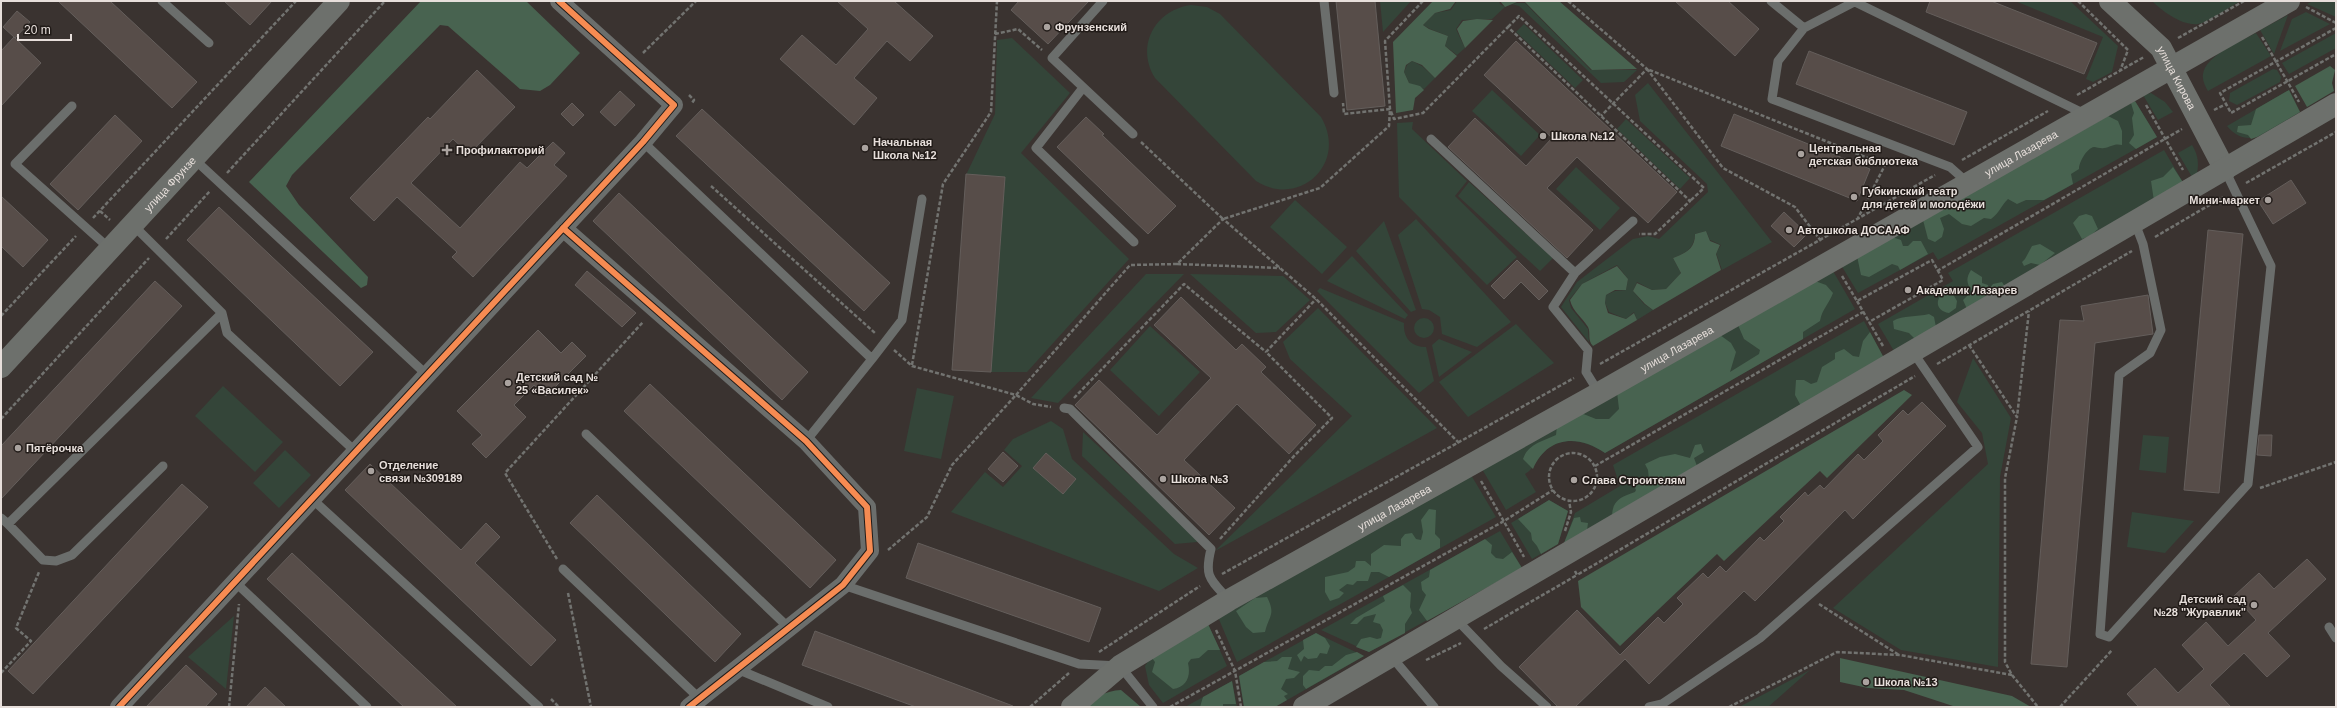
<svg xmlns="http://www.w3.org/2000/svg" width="2337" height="708" font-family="Arial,sans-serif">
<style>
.green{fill:#344539}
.forest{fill:#486350}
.building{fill:#574d49;stroke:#645e5b}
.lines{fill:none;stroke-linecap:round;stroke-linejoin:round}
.path{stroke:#727370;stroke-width:2.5;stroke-dasharray:4 2;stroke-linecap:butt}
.service{stroke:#6b6e6c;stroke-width:9}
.minor{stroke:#6b6e6c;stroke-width:18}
.secondary{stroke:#6d706c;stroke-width:22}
.cycleway-casing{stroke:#211b18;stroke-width:8}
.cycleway{stroke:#f68b52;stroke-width:6}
.poi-dot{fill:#aaa39f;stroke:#211b18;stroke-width:1.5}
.labels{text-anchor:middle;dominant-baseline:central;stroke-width:3;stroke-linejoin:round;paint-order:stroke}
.poi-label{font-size:11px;font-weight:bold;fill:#e7dfdb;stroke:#211b18;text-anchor:start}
.street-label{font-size:11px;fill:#e7dfdb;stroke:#211b18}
</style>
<rect width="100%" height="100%" fill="#3a3330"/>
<path class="green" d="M1380,1h31l-28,31z
M1457,1h42l1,3 5,3 -13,12 -30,1 -6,9 9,19 -8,7 -12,-9 3,-10 -18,-7 -7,-4 12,-12 16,-3z
M2015,1h55l48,45 -6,26 -19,10 -7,-3 17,-42z
M2152,1h85l2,1c-10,5 -30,20 -41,22 -16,2 -36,-13 -46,-23z
M2313,1h23v16l-29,-13z
M1517,3h8l66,67h46l-13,12 -23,1 -82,-77 -8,-2z
M1191,5l16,2 13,7 101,103c27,45 -20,92 -65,64l-101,-103c-20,-32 0,-68 36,-73z
M2306,12l24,12 -50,27 12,-32z
M2288,15l-14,39 -14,-24z
M1524,24l59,56 -8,8 -59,-56z
M2256,33l15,23 -63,35c-3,-5 -6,-11 -5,-17 3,-19 38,-33 53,-41z
M2336,33v15l-47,26 -7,-11z
M1012,38l58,55 -49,60 108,106 -102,113h-36l14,-195 -39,-2 29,-61 2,-74z
M1412,61l10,5 13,12 -11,11 -15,-6 -5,-11 3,-7z
M2273,69l4,1 4,7 -1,5 -43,23 -8,-4 1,-8z
M1648,83l124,159 -50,28 -6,-17 5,-8 -11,-5 -4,-9 -11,3c-1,15 -9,19 -22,24l8,15 -15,16 -14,1 -15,-8 -4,9 11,13 9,6 -16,10 -3,-8 -8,7 -17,-7 -4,-9 1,-8 9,-4 11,-1 2,-11 -11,-14 -35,19 -13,16 2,8 17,21 1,13 -28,-35 16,-25 56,-43 15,-3 11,3 49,-47 -1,-8 -67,-63 -5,-26z
M1492,90l48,45 -19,21 -49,-45z
M2289,90l11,22c-24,14 -50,42 -73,14z
M2151,93l14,9 8,10 -15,8 -15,-25z
M2135,101l22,36 -219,123 -5,-8 -75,41 -17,-28z
M1626,119l64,59 -10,11 -63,-60z
M1413,122l-1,7 55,52 -12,15 62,61 -30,28 -88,-88 -2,-74z
M2192,145c6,10 7,17 5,29l-5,3 -14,-24z
M2164,150l20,34 -290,167 -16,-27 75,-43 -5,-8z
M1576,167l44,41 -20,22 -44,-41z
M1469,182l84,76 -13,13 -82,-75z
M1295,200l52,47 -25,27 -52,-47z
M1416,219l95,103 -34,25 -35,-13 -2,-17 -11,-7 -7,-1 -24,-74z
M1384,221l32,89 -5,2 -55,-61z
M1352,256l56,59 -3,4 -78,-38z
M1833,271l22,38 -250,144c-19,-13 -44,-19 -62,0 -8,7 -8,15 -18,21l11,18 -30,18 -24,-41z
M1146,274h38l-126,129 -27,-5z
M1190,274l93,2 27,24 -34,32 -20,1z
M1320,288l84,35c-1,15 7,24 22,24l8,34 -15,12 -102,-102z
M1318,308l119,120 -222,123 137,-135 -62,-57 -7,-17z
M1414 328a10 10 0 1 1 20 0a10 10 0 1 1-20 0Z
M1864,321l20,37 -320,185 11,-30 45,-27 -7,-21z
M1516,324l38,39 -86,54 -29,-35z
M1150,326l50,46 -41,44 -49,-46z
M1439,339l33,13 -33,25 -7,-32z
M1973,358l38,60 -11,59 -2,190 -97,-17 -68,-42 155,-144 -6,-31 -25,-31z
M223,386l60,56 -28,30 -60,-56z
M917,388l37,8 -13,63 -37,-8z
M1051,421l12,8 9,30 102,95 24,14 -39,23 -208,-79 34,-40 18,15 19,-21 -18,-16 9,-11z
M1083,432l113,105 1,5 -22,2 -93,-88z
M2143,435l26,2 -3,36 -27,-3z
M285,450l26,25 -32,33 -26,-25z
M1471,475l25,42 -259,145 -19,-45z
M1549,500l19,11 -10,33 -26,15 -21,-36z
M2132,512l62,9 -29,32 -38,-6z
M1500,531l22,37 -153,84 -48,-22z
M234,616l-8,73 -38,-32z
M1208,624l19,42 -64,37 -14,-18 -4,-19 4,-6z
M1316,633l48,23 -89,51h-31l-5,-31z
M1810,670l-42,37h-29z
M1232,681l5,26h-52z"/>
<path class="forest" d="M421,1h105l54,52 -30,32 -10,6 -20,-2 -72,-63 -8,-1 -148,150 -6,11 13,19 69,72 -1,8 -6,3 -112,-106z
M1433,1h23l-6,8 -15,4 -12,12 6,4 19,7 -3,10 12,10 -22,22 -13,-13 -10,-4 -6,4 -2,7 5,11 11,3 4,4 -9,8 -2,12 -17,3 -3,-71z
M1500,1h59l78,68 -45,1 -67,-68h-8l-12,5z
M1477,19l16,1 -28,28 -8,-19 6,-8z
M2330,66l5,4 -3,13 2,8 -27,16 -12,-21z
M2289,90l11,22 -43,25 -6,2 -3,-4 -11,-3 1,-6 13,-1 5,-16z
M2135,101l22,36 -21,12 -7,-6 5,-8 -2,-17 2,-5 -3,-10z
M2108,116l10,5 4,10v14c-8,-2 -11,2 -18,3 -3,1 -7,-1 -10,-1 -7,1 -15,15 -15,22l-8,5 2,10 -29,16h-18l-9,4 -9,-5c-7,7 -8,13 -17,20l-7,-1 -13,8 -9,-2 -13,-10 -9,4 4,11 -2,8 -7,5 -7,-3 -5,-19z
M2173,167l11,17 -30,17 -3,-20 12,-4z
M2086,214l6,2 6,13 -8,7 -8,3 -9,-16 6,-7z
M1706,231l4,10 10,4 -4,9 5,16 -68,40 -8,-6 -12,-13 4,-8 15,7 14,-1 15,-16 -8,-15c13,-5 22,-9 22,-24z
M1892,237l9,3 2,6h5l5,-5h8l7,13 -28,16 -2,-4 -6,-2 -23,13 -8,-2 -4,-19z
M2040,244l15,9 -15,12 -9,-2 -7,3 -2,-4 3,-3 7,-13z
M1617,266l11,13 -2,11h-11l-9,5 -1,8 3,10 18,6 8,-6 3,7 -44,26c-6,-6 -2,-13 -5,-19 -6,-10 -15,-15 -18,-27l12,-16z
M1971,270l11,7v6l6,2 1,4 4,-5 9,-2 3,5 -38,22 -4,-9 9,-9c-6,-8 -6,-13 -1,-21z
M1815,281l11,4 7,8c-4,11 -11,16 -13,28l-17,11v7l-198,114c-27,-19 -58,-17 -72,16l-10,-10c5,-15 20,-18 33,-24l1,-9 24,-13 15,6h13l10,-10 -2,-17 103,-57 11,8 5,9 -6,20 29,-18 1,-4 -16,-11 -6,-14z
M1950,289l7,12 -1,7 -7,5c-17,-3 -13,-19 1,-24z
M1929,314l5,3 2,10 -21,12 -6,-6 -15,-4 -1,-8c10,-6 24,-4 36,-7z
M1870,332l14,26 -83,48 -6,-11 1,-15h8l7,4 6,-2 5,-15 13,-8v-6l9,-4 9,7 6,1 4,-16z
M1904,390l8,5 -85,83 -7,-7 -96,90 -7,-7 -97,92 -39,-39 -3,-26z
M1701,444l3,8 -10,6 3,8 -85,49c1,-16 10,-18 23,-23l1,-2 -4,-8 13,-1 4,-2 -1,-9 -3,-6 15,-7 15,-3 15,4 5,-13z
M1549,500l19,11 -10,33 -17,10 -4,-8 -5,-6 -1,-7 -13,-14z
M1429,509l7,1 -1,24 5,5v9l-51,29 -10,-5h-8l-3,9h-11l-4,4 -6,-1 -8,6 5,3 -5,5 -9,3 -5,-9v-15l23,-5 7,-5 1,-6h9l6,5v-12l13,-9 17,1v-7l4,-5 7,-1 4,6 5,1 2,-8 -2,-12z
M1580,517l1,5 7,1 -1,7 -23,13 10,-25z
M1485,539l7,6 -1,8 5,5 7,1 9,-7 10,16 -95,53 -8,-11 7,-15 -4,-5 -1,-8 8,-5 1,-7z
M1403,585l8,8 -1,14 2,6 -7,11v9l-36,19 -13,-5 5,-8 9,-2 7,2 4,-1 2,-8 -3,-6 -7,-2 3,-8 -12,3 -7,7h-7l6,-6 29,-17 -2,-5z
M1267,597c9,18 2,18 -2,35l-12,1 -7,-6 -10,-16 19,-13z
M1208,624l12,26h-12l-9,8 -8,1 -3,4c3,13 -1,24 -15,26l-21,-17 3,-10 -3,-4z
M1316,633l9,5 5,8 -3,8 -7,-1 -3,5 -9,1 -4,-3 -3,6 -4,-7 7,-6 -1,-9z
M1357,652l7,4 -58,33 -3,-4v-9l6,-6 10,1 6,-5h7l14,-11z
M1282,657h10l-4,12 12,3 -6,6 -8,1 -5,10 7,5 -4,2 3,4 -12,7h-31l-5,-31 25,-14 13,-1z
M1840,658l172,38 19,11h-75l-52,-17 -36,-2 -28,-6z
M1232,681l4,23h-13v3h-23l3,-10z
M1121,690l20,17h-58c12,-10 22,-16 38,-17z"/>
<path class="building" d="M58,1h52l87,81 -25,26z
M224,1h48l-22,24z
M837,1h57l39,35 -23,25 -23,-20 -33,37 23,20 -23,27 -74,-66 22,-24 34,30 32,-36z
M1019,1h70l-41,43 -37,-34z
M1336,1h39l10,105 -38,4z
M1675,1h53l31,28 -24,27z
M1930,1h61l106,42 -13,31 -158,-62z
M17,11l13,11 -15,16 -12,-11z
M14,37l27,26 -40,43v-55z
M1516,41l161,151 -29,31 -71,-66 -30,31 46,42 -26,28 -119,-111 27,-29 51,48 26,-28 -68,-63z
M1809,51l158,61 -13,33 -158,-61z
M477,70l38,37 -46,47 -16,-15 -42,44 49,45 60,-66 7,6 26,-26 12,11 -11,12 13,11 -94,101 -21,-20 5,-5 -60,-55 -23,24 -24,-23 78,-81 2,2z
M620,91l15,14 -20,21 -15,-14z
M572,103l12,12 -11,11 -12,-12z
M702,109l188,174 -26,28 -188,-175z
M1734,114l136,55 -13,32 -136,-55z
M115,115l27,26 -64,69 -28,-26z
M1086,117l18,17 -2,1 74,71 -28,28 -91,-87z
M966,174l39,3 -14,195 -39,-2z
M2291,180l15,23 -33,21 -15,-23z
M619,193l189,179 -26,28 -189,-179z
M1,196l47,44 -25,27 -22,-21z
M219,207l154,145 -33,34 -153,-146z
M1784,212l23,22 -13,13 -23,-21z
M2208,230l35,4 -24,259 -35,-3z
M1517,260l31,31 -9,9 -18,-18 -17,17 -13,-13z
M587,271l49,42 -14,14 -47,-42z
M155,281l27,25 -181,193v-53z
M2148,295l5,39 -58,9 -28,324 -36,-3 29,-344 24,1 -3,-15z
M1181,297l55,53 6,-6 24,23 -5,5 55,53 -27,29 -52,-50 -53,56 51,48 -26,27 -134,-130 24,-25 58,55 54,-57 -57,-53z
M538,330l23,23 11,-11 14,14 -40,40 -12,-11 -20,20 12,12 -40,41 -14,-14 10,-9 -25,-24z
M650,384l186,176 -26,28 -186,-177z
M1922,402l24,24 -93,93 -8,-9 -90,91 -11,-10 -95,93 -24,-25 -50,48h-17l-39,-40 58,-57 43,45 38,-38 6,6 19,-19 -6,-6 26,-25 5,5 12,-12 6,6 34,-35 4,4 20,-20 -4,-4 25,-25 3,4 12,-11 4,4 34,-35 6,6 19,-19 -5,-6 25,-25 5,5z
M2259,435h13l-1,21 -14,-1z
M1003,452l15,14 -15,16 -15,-13z
M1046,453l30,26 -13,15 -30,-26z
M370,464l91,86 25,-27 14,14 -25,26 81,77 -25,26 -186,-176z
M182,484l26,23 -175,187 -25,-23z
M597,495l144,139 -26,28 -145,-139z
M918,543l183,65 -12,34 -183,-64z
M292,553l165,154h-53l-90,-84 -47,-44z
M2307,559l19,20 -58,54 22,23 -23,21 -23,-24 -34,32 21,22h-92l-12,-13 28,-26 23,25 26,-24 -22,-24 24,-23 22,24 28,-26 -22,-24 25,-23 15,16z
M815,631l198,75v1h-97l-114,-42z
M186,665l31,29 -12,13h-59z
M265,687l21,20h-40z"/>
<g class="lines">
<path class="path" d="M1423,1l-38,40 5,68 4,10 29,-6 85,-86 182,174 -35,33h-16
M1568,1l79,68 -46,47
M2078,1l50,49 -8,21
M2306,7l30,16
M1508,27l11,-11 185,172 -14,13
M2336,28l-116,65 11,20 105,-59
M995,34l23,-5 24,21
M2262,37l37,65
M2178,38l66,-37
M643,53l53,-52
M689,95l5,5 -2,3
M2077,95l67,-38
M2146,105l37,65
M2214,110l12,-6
M1141,142l82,77 97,-31 69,-62 1,-17 -46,5 -1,-11
M1962,160l86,-49
M227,173l158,-172
M2246,183l90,-51
M711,186l164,147
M100,211l10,9
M93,218l203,-217
M2155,237l68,-40
M166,239l44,-48
M1821,241l-26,-34 -72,-39 -76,-99 238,96 -27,53
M1177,264l103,4
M1937,271l245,-142
M1842,276l15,25 75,-41 11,20 -74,42
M1857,301l26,45
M1,316l75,-80
M1969,345l48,72 12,-106
M894,350l18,16 104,29 114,-130 47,-1 46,-45 93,80 144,145
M1600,364l335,-189
M1937,364l195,-113
M912,365l31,-181 48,-72 6,-111
M1074,398l110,-114 82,68
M1,419l148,-161
M1549 477a24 24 0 1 1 48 0a24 24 0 1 1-48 0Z
M1595,466l268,-154
M1481,481l43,76
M2260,488l76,-26
M1565,531l6,-19 -2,-11
M1220,539l75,-84 37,-37 -66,-66 50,-53
M888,550l39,-33 25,-52 64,-70 17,9 18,3
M557,559l-52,-86 138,-151
M1575,571l2,4 338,-199
M1222,574l352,-196
M568,593l23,114
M1819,604l80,51
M1484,629l93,-54
M1216,630l19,41 6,36
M1099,652l101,-66
M1426,660l35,-17
M1,673l30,-32 -15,-13 23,-56
M2012,675l26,32
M551,699l8,8
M229,707l10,-103
M1030,707l39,-34
M1170,707l334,-186 49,-31
M1729,707l108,-55 63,3 112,20 -7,-13v-184l12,-61
M2060,707l52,-57"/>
<path class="service" d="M162,1l47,42
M1103,1l-51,57 81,76
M1324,1l10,92
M1771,1l33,27
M1856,1l-52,27 -26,33 -6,38 178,68 18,16
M1855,2l232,113
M1082,89l-46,59 98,94
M72,106l-57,58 95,85
M1431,139l144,134
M643,142l229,217 -66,82
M194,159l233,216
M2135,223l8,21 18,86 -11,23 -31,22 -19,259 9,3 139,-153 23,-218 -46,-96
M133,225l89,88 5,20 129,119
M872,359l30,-39 20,-121
M1599,393l-13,-21 2,-22 -35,-43 22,-34 58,-52
M1064,408l6,1 141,140c-7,28 -1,30 18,51
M586,434l203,194
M311,498l228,209
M1,518l7,6 214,-211
M8,524l35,36 13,1 16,-6 91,-89
M563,569l137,130
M235,582l132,125
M843,585l236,79 41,2 33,41
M1456,619l45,47 46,41
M2329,627l7,11
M1391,656l43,51
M737,669l91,38
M1649,707l13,-3 98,-66 218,-191 -65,-95"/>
<path class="minor" d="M563,228l243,213 61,66 3,44 -27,34 -154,122
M119,707l524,-565 31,-37 -115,-104"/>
<g class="secondary">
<path id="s1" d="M2110,1l51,47 64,122"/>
<path id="s2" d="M1,367l338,-366"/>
<path id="s3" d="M1072,707l48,-41 109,-66 370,-207 690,-392"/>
<path d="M1304,707l1032,-603"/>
</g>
<g class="cycleway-casing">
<path id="cycleway" d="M563,228l243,213 61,66 3,44 -27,34 -154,122
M119,707l524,-565 31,-37 -115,-104"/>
</g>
<use href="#cycleway" class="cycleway"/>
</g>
<g class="poi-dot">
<circle cx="1047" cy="27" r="4"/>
<circle cx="1543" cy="136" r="4"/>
<circle cx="865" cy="148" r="4"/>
<path d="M445 144h4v4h4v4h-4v4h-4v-4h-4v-4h4z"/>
<circle cx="1801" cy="154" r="4"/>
<circle cx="1854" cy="197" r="4"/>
<circle cx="2268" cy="200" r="4"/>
<circle cx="1789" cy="230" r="4"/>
<circle cx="1908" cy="290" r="4"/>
<circle cx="508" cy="383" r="4"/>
<circle cx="18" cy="448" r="4"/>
<circle cx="371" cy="471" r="4"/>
<circle cx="1163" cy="479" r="4"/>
<circle cx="1574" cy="480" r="4"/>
<circle cx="2254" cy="605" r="4"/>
<circle cx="1866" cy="682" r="4"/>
</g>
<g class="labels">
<g class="poi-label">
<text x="1055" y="27">Фрунзенский</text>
<text x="1551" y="136">Школа №12</text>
<text x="873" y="142">Начальная<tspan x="873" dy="13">Школа №12</tspan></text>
<text x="1809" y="148">Центральная<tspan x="1809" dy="13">детская библиотека</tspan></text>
<text x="456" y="150">Профилакторий</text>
<text x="1862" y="191">Губкинский театр<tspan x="1862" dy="13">для детей и молодёжи</tspan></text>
<text x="2260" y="200" text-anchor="end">Мини-маркет</text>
<text x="1797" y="230">Автошкола ДОСААФ</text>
<text x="1916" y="290">Академик Лазарев</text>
<text x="516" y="377">Детский сад №<tspan x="516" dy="13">25 «Василек»</tspan></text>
<text x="26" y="448">Пятёрочка</text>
<text x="379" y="465">Отделение<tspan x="379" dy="13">связи №309189</tspan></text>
<text x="1171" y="479">Школа №3</text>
<text x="1582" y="480">Слава Строителям</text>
<text x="2246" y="599" text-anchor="end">Детский сад<tspan x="2246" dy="13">№28 "Журавлик"</tspan></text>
<text x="1874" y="682">Школа №13</text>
</g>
<g class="street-label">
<text stroke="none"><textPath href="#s1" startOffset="103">улица Кирова</textPath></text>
<text stroke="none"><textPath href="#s3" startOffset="1100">улица Лазарева</textPath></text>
<text stroke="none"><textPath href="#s2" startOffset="249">улица Фрунзе</textPath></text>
<text stroke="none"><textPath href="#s3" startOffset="704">улица Лазарева</textPath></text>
<text stroke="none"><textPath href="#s3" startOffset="380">улица Лазарева</textPath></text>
</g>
</g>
<rect width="2337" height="708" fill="none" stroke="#e7dfdb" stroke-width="4"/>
<path d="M18 34v6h53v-6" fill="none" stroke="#e7dfdb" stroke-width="2"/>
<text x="24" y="34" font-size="12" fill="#e7dfdb" stroke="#211b18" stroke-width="3" paint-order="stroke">20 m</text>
</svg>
